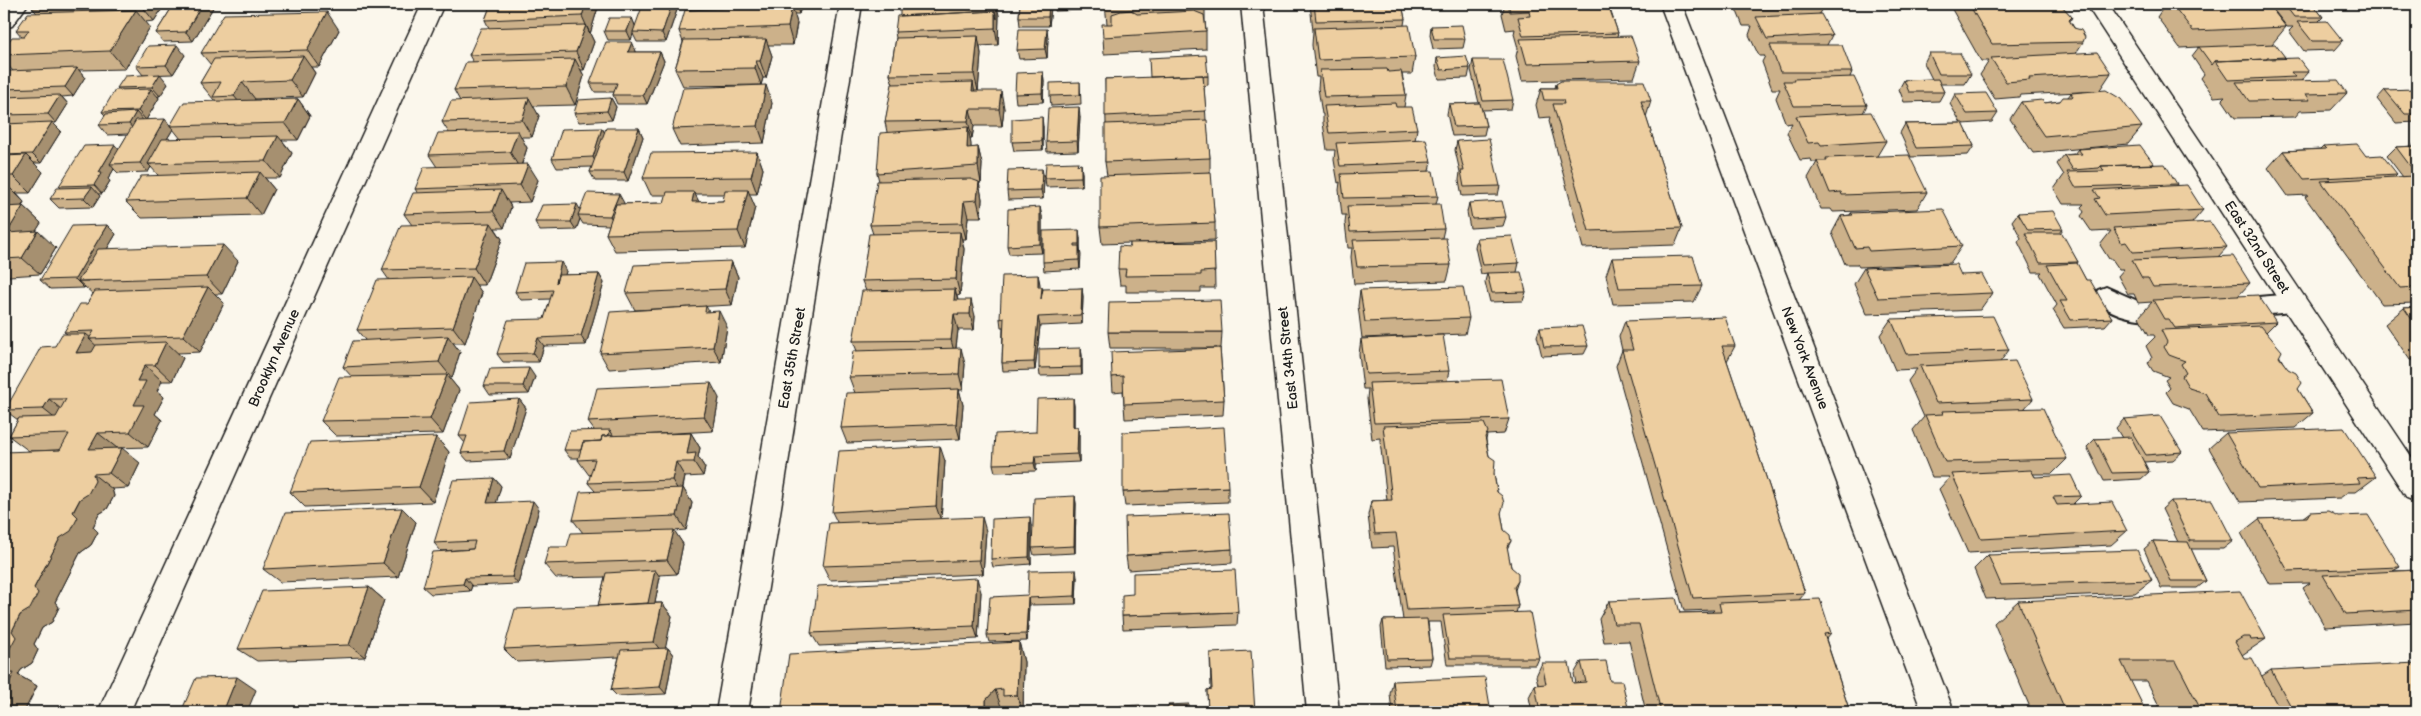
<svg xmlns="http://www.w3.org/2000/svg" width="2421" height="716" font-family="'Balsamiq Sans',sans-serif">
<style>
.lines{fill:none;stroke-linecap:round;stroke-linejoin:round}
.service-casing{stroke:#1c1c1c;stroke-width:4}
.minor-casing{stroke:#1c1c1c;stroke-width:3}
.service{fill:#fbf7ec;fill-rule:evenodd}
.minor{fill:#fbf7ec;fill-rule:evenodd}
.wall{fill:#ccb18a;stroke:#1c1c1c;fill-rule:evenodd}
.shaded-wall{fill:#a69070;stroke:#1c1c1c}
.building{fill:#edcea0;stroke:#1c1c1c}
.labels{text-anchor:middle;dominant-baseline:central;stroke-width:4;stroke-linejoin:round;paint-order:stroke}
.street-label{font-size:14px;fill:#1c1c1c;stroke:#fbf7ec}
</style>
<rect width="100%" height="100%" fill="#fbf7ec"/>
<filter id="ink" filterUnits="userSpaceOnUse"><feTurbulence type="fractalNoise" baseFrequency=".02" numOctaves="2"/><feDisplacementMap in="SourceGraphic" scale="10" xChannelSelector="R" yChannelSelector="G"/><feConvolveMatrix kernelMatrix="1 2 1 2 8 2 1 2 1" color-interpolation-filters="sRGB"/></filter>
<g filter="url(#ink)">
<g class="lines">
<g class="service-casing">
<path id="service" d="M2106,287l34,15h36l8,3 4,6 -4,6c-23,8 -77,3 -89,-21l3,-6z
M2294,294l8,3 4,6 -4,6 -8,3 -60,5 -8,-3 -4,-6 4,-6 8,-3z"/>
</g>
<g class="minor-casing">
<path id="minor" d="M5,4h23l-16,22 -8,2z
M422,4h22l-314,708h-32z
M840,4h22l-114,708h-32z
M1241,4h22l76,708h-32z
M1660,4h22l272,708h-32z
M2086,4h22l309,461v37l-10,-4z"/>
</g>
<use href="#service" class="service"/>
<use href="#minor" class="minor"/>
</g>
<path class="wall" d="M35,4h130l-11,17 -9,1 5,5 -25,42 -46,1 6,7 -12,19 -11,1 6,7 -12,19h-3l8,8 -20,32h-7l9,9 -13,21h-14l8,9 -2,4h1l18,17 -6,9 21,16 -16,26 -31,2 -5,8v-205l9,-8 -9,-10v-13l18,-11 -6,-7 21,-17 -5,-5z
M174,4h38l2,2 -21,35 -30,1 -7,-9z
M491,4h108l-9,30 4,8 -10,28h-3l3,6 -9,29 -42,1 6,10 -7,21h-11l6,11 -5,16 16,16 -8,22 -21,1 2,4 -7,21h-9l7,11 -17,46h-9l6,8 -17,50h-12l7,9 -8,26h-3l10,12 -16,44 -107,2 -15,-15 31,-44 -9,-10 22,-27 -8,-10 32,-50 -7,-10 30,-45 -8,-11 13,-22 -2,-3 22,-22 -8,-12 20,-22 -7,-11 18,-21 -6,-11 19,-28 -4,-7 20,-27 -4,-8z
M679,4l-13,38h-29l-4,-8 -2,6h-23l-4,-9 28,-13 3,8z
M689,4h113l-3,10h-5l3,9 -4,22h-25l4,11 -6,22h-3l-2,7 -78,1 -8,-17 8,-27 -4,-11 12,-22z
M903,4h80v2l16,9 -1,30 -18,1 1,8 -3,37 26,17 -2,18h-28l-2,12h-2l1,10 7,-1 4,17 -1,19h-2l3,16 -1,18h-13l-2,22h-4l2,10 -4,46 -3,1 1,4 17,16 -1,14h-16l-2,18 9,16 -2,26h-4l4,15 -3,34 -113,4 -6,-15 14,-35 -6,-16 8,-26 -4,-10 13,-50 -4,-10 11,-47 -3,-9 9,-44 -2,-8 10,-41 -2,-10 8,-38 -3,-9 6,-37 -1,-6 5,-16 5,-6z
M1020,4h31v3l-2,19h-29l-1,-9z
M1055,4h32v6l-32,1z
M1105,4h100v17l1,10v18l-102,5 -1,-17 4,-13z
M1310,4h92l3,15 -1,6 11,32 -3,17h-10l4,21 -2,12 13,22 -2,11 16,22 -2,9 9,25 -2,8 8,25 -2,9 9,27 -4,16 -93,3 -3,-27 1,-9h-4l-3,-25 1,-8h-4l-3,-25 1,-8 -2,1 -4,-23 1,-10h-8l-4,-27v-9h-1l-4,-26 1,-11h-3l-4,-32 1,-14z
M1505,4h103l10,29 -1,3 23,25 -6,17 -112,3 -6,-25 2,-8 -4,-14 1,-5 -9,1 -4,-16z
M1734,4h86l2,4 -3,6 13,21 -5,10 25,27 -2,5 17,28 -4,8 23,28 -9,15 50,36 -10,17 -84,3 -2,-3h-10l-13,-31 9,-16h-5l-1,-3 -11,1 -13,-27 5,-10 -6,1 -10,-26 4,-9h-8l-10,-27 3,-6h-6l-10,-21 3,-9h-9z
M1949,4h111l12,13 -2,4 13,21 -7,11 35,20 -12,18 -79,4 -1,2 -24,2 -15,-24 9,-14h-8z
M2150,4h118l18,23 -14,17 13,13 -1,1 25,14 -8,9 46,12 -16,17 -31,1 -5,6 -60,1 -13,-19 3,-3 -11,1 -13,-19 3,-4 -12,-18 7,-9 -19,1 -23,-31 6,-9 -10,1z
M2269,4h44l10,13 -4,4 24,20 -8,9 -31,1 -15,-20 4,-4h-6z
M2368,4h49v2l-47,1z
M1431,26l34,13 -2,9 -30,1 -3,-14z
M339,30l-20,37h-8l4,6 -12,24 -48,2 -1,1 44,-1 12,17 -12,24h-16l10,13 -12,25h-15l9,11 -13,26 -119,3 -16,-16 32,-27 -7,-8 -3,5 -30,1 -4,-4 -6,10 2,2 -8,13h-4l2,2 -7,11 -34,1 -9,-9 11,-11 -2,-2 60,-37 9,-15 -21,1 -8,-10 6,-10 -3,-3 17,-22 -2,-2 51,-4 -8,12h-2l1,2 -13,22 25,5 46,-23 -1,-2h-2l-14,-17 11,-18 -10,-12zM173,129l8,10h-14z
M1048,38l-1,20 -28,1 -2,-9z
M632,42l4,10h24l4,9 -17,43h-30l-4,-9 1,-3h-19l-5,-9z
M1929,53l42,21 -6,10h-25l4,8 -5,9 -35,1 -5,-13 5,-9 28,-1 -8,-16z
M185,55l-12,19 -30,1 -7,-9z
M1437,58l33,10 -2,10 -29,1 -3,-12z
M1473,60l40,40 -2,9 -29,1 4,16 -2,9 -32,1 -5,-22 2,-10 30,-1 -8,-33z
M1043,72l1,9 -1,21 -27,1 -1,-9z
M1208,76v9l-4,1 2,34 4,38v14l5,51v17l-78,3 77,-1 1,46h-14v4h-75v-7h-6l-2,-16 12,-22v-4l-28,1 -2,-17 7,-51 -2,-14 1,-38 -1,-45z
M1080,82l1,22 -30,2 -1,-10z
M1556,84l95,17 -5,16 36,111 -7,17 -92,3 -34,-127 1,-4 -11,1 -3,-13 5,-17h14z
M2385,90l32,2v30l-21,1 -19,-24z
M2071,93l71,34 -14,17 -95,9 -23,-34 11,-17 23,1 16,-2 8,-4z
M1955,94l43,19 -6,9 -29,2 11,22 -6,9 -57,2 -11,-24 5,-9 56,-1 -11,-19z
M611,98l5,9 -4,13 -33,2 -5,-9z
M772,103l-8,40 -84,3 -8,-17z
M1080,117l-2,34 -31,1 -1,-10z
M1043,126v24l-29,1 -2,-9z
M602,128l3,5 34,-5 4,9 -15,44h-33l-5,-9 2,-5 -35,1 -5,-9z
M2417,140v163l-35,1 -77,-107 3,-2 -20,1 -20,-28 15,-17 37,-2 3,-3 43,10 31,18 -3,3h9l-16,-21 9,-9 18,-1 -1,-1z
M1457,141l43,45 -2,9 -36,1 -3,-16 1,-8 -5,-22z
M2078,149l76,15 23,20 -1,2 27,24 -11,13 35,24 -9,10 32,26 -12,13 38,26 -10,10 32,57 15,24 -18,15 -92,4 -14,-23 -16,-6 -7,-11 4,-4 -5,-8 4,-3 -16,-6 -5,-8 4,-5 -6,-12 9,-9 -1,-2h-5l-10,-18 13,-15 -14,1 -4,-9h-6l-10,-18 6,-7h-5l-7,-10h-3l-9,-14 11,-14 -19,1 -11,-16 3,-4 -3,-5 3,-3h-21l-9,-15 10,-14 -7,-11 7,-9 10,-1z
M757,152l6,17 -6,25h-8l6,13 -10,41 -130,3 -9,-17 3,-9 -26,-1 -3,-5 -4,11 -36,1 -5,-9 45,-12 44,-7 -1,1 41,-1 3,-8h-16l-8,-17zM695,194h30l-2,7 -24,1z
M1078,164l4,9v13l-36,1 -1,-9z
M1044,178l-1,21 -35,1 -1,-9z
M1469,203l37,14 -3,9 -33,2 -3,-16z
M1851,213l111,33 -12,17 -91,4 -2,-3h-12l-13,-31 9,-17 9,-1z
M2018,213l45,16 -3,4 18,29 -1,2 9,16 26,38 -7,8 -41,2 -11,-18 4,-5 -17,-31 2,-2h-9l-15,-30 3,-4 -9,-17z
M1042,216v37l-33,1 -2,-8z
M107,225l9,9 -9,15 131,12 -16,33h-7l9,9 -24,49 -22,1 5,5 -11,23h-10l-5,10 7,6 -9,17 7,6 -14,27 -32,1 24,15 -12,25 -16,1 2,7 -7,13 -8,5 -6,13 5,5 -7,13 -11,8 -25,49 4,5 -7,15 -10,6 -8,16 4,6 -6,13 -11,7 -3,5 19,11 -13,26h-20l57,-262 -32,1 -20,-15 9,-16 -8,-6 -6,9v-24l5,4 46,-57 12,-12 -3,-2 23,-28 6,-10 -8,-7 -1,1 -34,1 -10,-9z
M1080,238v31l-36,2 -1,-9z
M1477,238l42,25 -2,9 9,20 -3,9 -33,1 -5,-20 2,-9 -6,1 -6,-27z
M1612,258l90,28 -8,16 -81,2 -7,-29z
M731,261l7,16 -6,28 -97,5 -9,-17z
M1864,268l97,7 31,18 -12,17 -113,4 -13,-30z
M566,271l-1,4 34,-1 5,9 -18,62 -42,1 -5,16h-36l-6,-8 47,-35 7,-20 -30,1 -6,-8z
M1038,275l2,12h2l1,5 39,-4 1,9 -1,27 -42,2 -5,44 -32,1 -1,-8 1,-36h-2l-1,-8z
M1360,290l109,28 -4,16 -103,4 -4,-32z
M706,306l3,6 18,15 -6,35 -112,7 -9,-16z
M2417,307v53h-7l-25,-36 19,-16z
M1891,319l118,31 -9,12 33,37 -9,10 43,50 -15,15h-19l2,3 46,19 -8,8 54,27 -16,14 -143,8 -29,-64 11,-12h-18l-19,-47 11,-13 -16,-36 9,-12 -22,1 -15,-35z
M1625,321l110,25 -8,15 78,232 -6,7 32,33 -5,6 24,73h-204l-17,-71 -25,1 -5,-23 10,-18 71,12 32,-1 2,-2 -30,1 -68,-245 6,-16 -3,-13z
M1540,328l48,18 -4,8 -42,2 -5,-20z
M1108,332h114l-1,16h-1l4,52 -1,15 -98,4 -2,-28 -10,1 -1,-15 105,-29h-107z
M1361,339l88,32 -2,10 62,38 -5,15 -17,1 -1,5 3,16 5,18 10,56 7,11 -4,8 4,18 7,14 -3,9 3,16 -2,7 23,45 -3,7h-89l-6,-43h-13l4,36 -2,7 -45,1 -4,-39 2,-7h20l-10,-73 -21,1 -4,-33 3,-14 16,-1 -7,-59v-3l-8,1 -5,-40 1,-10h-5l-4,-35z
M1081,348l1,8v19l-42,1 -1,-8z
M2417,364v8l-3,-5z
M535,377l-6,17 -39,1 -6,-9z
M719,398l-6,33 -93,5 71,-3 9,15 -2,9 7,11 -2,8 -18,1 -2,11 9,15 -6,27 -12,1 9,13 -6,30 -18,1 1,2 -5,26h7l10,13 -7,32h3l5,7 -7,39 -49,2 -6,-6 8,-33 -102,5 -13,-13 94,-43 7,-29 -49,1 -12,-14 23,-17 16,-14 -10,-13 22,-29 -7,-8 3,-8h-2l-11,-15 1,-2h-9l-6,-8 30,-20 -6,-8z
M1073,398l1,8v21h4l1,8v27l-43,2v7l-41,1 -2,-8 43,-32z
M519,399l7,9 -16,51 -42,2 -7,-8 4,-10 -6,-7z
M2124,419l58,33 -9,8 -29,2 5,10 -8,7 -37,2 -17,-34 8,-8 27,-1 -6,-10z
M2226,433l150,44 -20,15h-8l-8,6 -100,4 -31,-54z
M436,437l13,15 -16,50 -128,5 -15,-15z
M945,461l-4,58 45,12 -3,43 -153,6 -7,-14 14,-44 -5,-10z
M494,478l7,8 -5,17 43,6 -21,75 -46,2 -2,5 -39,3 -8,-7 50,-38 -32,2 -7,-8z
M1228,487v15l-103,4 -2,-14z
M1075,496l1,8 -1,49 -41,2 -2,-7z
M2171,501l62,40 -10,8h-32l15,32 -9,7h-36l-17,-39 9,-8 25,1 -16,-33z
M2310,512l90,55 -7,4 24,-1v52l-92,5 -22,-39 7,-5 -41,1 -28,-51 18,-14 43,-1z
M416,522l-18,55 -118,5 -17,-13z
M1031,525v39l-38,3 -2,-8z
M1232,549v14l-104,7 -2,-14z
M1988,555l164,25 -17,13 -149,6 -12,-30z
M1077,577l-1,27 -47,1 -2,36 -38,1 -2,-7 41,-40z
M369,587l15,13 -19,57 -108,4 -19,-12z
M981,592l-3,47 -159,7 -8,-13z
M2018,601l248,38 -24,16 2,3 18,18 9,-6 146,42h-255l-15,-31h-17l16,31h-114l-38,-89z
M1238,612l-1,13 -114,4 -1,-13z
M1019,642l5,20 -1,50h-15l-1,-3h-5l-3,3h-218z
M1210,653l45,59h-47l-1,-22 4,-1z
M1581,662l29,19 19,31h-97l-3,-15 6,-12 3,-1 -2,-8 6,-13 31,20h3l-2,-9z
M1393,681l98,31h-99l-2,-18z"/>
<path class="shaded-wall" d="M140,4h25l-11,17z
M202,4h10l2,2 -21,35 -7,-9z
M586,4h13l-9,30 -8,-18z
M672,4h7l-13,38 -4,-9z
M796,4h6l-3,10z
M1049,4h2v3l-2,19 -1,-9z
M792,6l5,17 -4,22 -5,-18z
M997,6l2,9 -1,30 -3,-17v-17z
M136,10l14,17 -25,42 -15,-18z
M327,12l12,18 -20,37 -12,-17z
M632,18l4,10 -3,4v2l-2,6 -4,-9z
M586,25l8,17 -10,28 -8,-18z
M1047,29l1,9 -1,20 -2,-9z
M978,36l3,18 -3,37 -4,-17z
M766,39l6,17 -6,22 -6,-17z
M632,42l4,9 -4,10 -4,-9z
M177,45l8,10 -12,19 -7,-9z
M660,52l4,9 -17,43 -4,-9z
M303,56l12,17 -12,24 -13,-17z
M575,59l9,17 -9,29 -9,-18z
M756,61l7,17 -2,7 -6,-17z
M77,68l8,9 -12,19 -8,-9z
M1043,72l1,9 -1,21 -1,-9z
M160,74l8,10 -8,12 -8,-9z
M242,82l13,17 -7,14 -14,-17z
M973,82l3,17 -4,-8z
M766,85l6,18 -8,40 -6,-17z
M151,89l8,9 -13,22 -8,-9z
M1001,91l3,17 -2,18 -3,-17z
M60,95l8,9 -12,19 -8,-9z
M529,98l10,18 -7,21 -10,-17z
M611,98l5,9 -4,13 -5,-9z
M298,99l12,17 -12,24 -13,-17z
M1079,107l1,10 -2,34 -1,-10z
M970,109l4,17 -2,12 -4,-17z
M136,112l8,9 -7,13 -8,-10z
M1042,117l1,9v24l-1,-9z
M165,119l8,10 -21,35h-4l3,3 -3,5 -8,-9z
M52,122l9,9 -20,32 -9,-9z
M968,127l3,17v21l-4,-17z
M602,128l5,9 -10,29 -4,-9z
M639,128l4,9 -15,44 -4,-9z
M518,131l9,17 -7,21 -10,-17z
M278,136l14,17 -12,25 -14,-17z
M115,145l8,9 -13,10 4,5 -6,10 2,2 -8,13 -8,-9 5,-13z
M978,147l4,17 -1,19 -3,-17z
M757,152l6,17 -6,25 -6,-17z
M26,155l17,17 -13,21 -17,-17z
M528,164l10,16 -8,22 -10,-17z
M1081,164l1,9v13l-1,-9z
M1042,169l2,9 -1,21 -2,-9z
M260,172l14,17 -13,26 -14,-17z
M979,182l3,17 -1,18 -4,-17z
M7,185l17,17 -13,22 -7,-7v-27z
M92,187l8,9 -7,11 -9,-9z
M501,190l10,17 -7,21 -11,-17z
M748,190l7,17 -10,41 -7,-17z
M694,192l8,16 -10,-6z
M619,194l5,9 -9,22 -5,-9z
M964,201l4,16 -2,22 -4,-16z
M577,204l5,9 -4,2 2,4 -4,11 -5,-8z
M23,206l18,17 -16,26 -18,-16z
M1040,207l2,9v37l-2,-9z
M491,223l11,16 -17,46 -11,-17z
M107,225l9,9 -28,47h-10l7,6 -1,1 -9,-9z
M1079,230l1,8v14l-1,-8z
M38,231l18,17 -16,26 -18,-16z
M960,232l4,17 -4,46 -4,-16z
M223,245l15,16 -16,33 -16,-17z
M1079,246l2,9 -1,14 -1,-9z
M731,261l7,16 -6,28 -7,-16z
M561,262l5,9 -5,21 -5,-9z
M4,271l5,5 -5,8z
M599,274l5,9 -18,62 -5,-9z
M1038,275l2,9v12l-2,-9z
M471,277l11,16 -17,50 -12,-16z
M208,287l16,16 -24,49 -17,-16z
M1082,288l1,9 -1,27 -1,-9z
M955,289l4,17 -1,10 -4,-16z
M971,300l4,16 -1,14 -4,-16z
M719,311l8,16 -6,35 -8,-15z
M954,314l4,16 -3,25 -4,-15z
M1038,317l2,9 -5,44 -1,-8z
M86,334l6,5h-3l14,13 -27,1z
M448,336l12,16 -8,26 -13,-16z
M538,338l6,8 -5,16 -6,-9z
M166,342l17,16 -11,23 -17,-16z
M961,348l4,16 -2,26 -4,-16z
M1081,348l1,8v19l-1,-8z
M145,365l17,16 -5,10 7,6 -9,17 7,6 -14,27 -18,-15 7,-51z
M529,368l6,9 -6,17 -6,-8z
M447,375l12,15 -16,44 -13,-15z
M711,383l8,15 -6,33 -9,-15z
M959,389l4,16 -3,34 -4,-15z
M1073,398l1,8v29l-1,-8z
M4,399l6,4 -5,7 5,4 -6,9z
M49,399l19,16 -6,9 -19,-15z
M519,399l7,9 -16,51 -6,-8z
M1078,427l1,8v27l-2,-8z
M610,430l5,8 -9,10z
M98,433l19,15 -9,16 -19,-15z
M691,433l9,15 -2,9 7,11 -2,8 -9,-14 -7,-8z
M436,437l13,15 -16,50 -14,-15z
M940,446l5,15 -4,60 -5,-15z
M122,448l18,15 -12,25 -19,-15z
M1035,456l1,8v7l-2,-8z
M676,462l9,15 -4,18 -9,-15z
M93,474l19,15 2,7 -7,13 -8,5 -6,13 5,5 -7,13 -11,8 -25,49 4,5 -7,15 -10,6 -8,16 4,6 -6,13 -11,7 -3,5 19,11 -13,26h-20v-58l8,-23z
M494,478l7,8 -7,25 -7,-8z
M683,488l9,15 -6,27 -9,-14z
M1075,496l1,8 -1,49 -1,-7z
M533,501l6,8 -21,75 -6,-7z
M402,508l14,14 -18,55 -15,-14z
M982,517l4,14 -3,43 -4,-14z
M1030,517l1,8v39l-2,-7z
M674,530l9,14 -6,30 -10,-14z
M655,570l5,7 -8,40 -6,-7z
M1076,570l1,7 -1,27 -1,-8z
M465,578l7,8 -2,5 -7,-7z
M977,578l4,14 -3,47 -4,-13z
M369,587l15,13 -19,57 -16,-12z
M1028,598l1,7 -2,36 -1,-7z
M662,603l10,13 -8,39 -10,-13z
M1019,642l5,20 -1,50 -6,-17z
M668,648l5,7 -7,39 -6,-7z
M237,677l19,13 -9,22h-24z
M995,690l7,19 -3,3h-13v-12z"/>
<path class="building" d="M35,4h105l-108,4z
M174,4h28l-16,28 -30,1z
M491,4h95l-4,12 -97,4z
M643,4h29l-10,29 -29,-1z
M1020,4h29l-1,13h-29z
M1105,4h99l-99,3z
M1314,4h88l3,15 -89,2z
M1508,4h100l10,29 -95,3 -5,-19 12,-1 -1,-5 -19,1z
M1748,4h72l2,4 -72,1z
M1969,4h91l12,13 -3,3 5,8 7,2 4,7 -2,5 -91,2z
M2172,4h96l18,23 -93,4z
M2284,4h29l10,13h-29z
M792,6l-4,21 -109,4 6,-21z
M997,6v13l-2,-8 -95,5v-6z
M136,10l-26,41 -106,4v-7l8,-11h12l5,-7h-13l12,-17z
M1131,10l6,4 57,-3 10,4 2,16 -103,6 -1,-13h10v-10l9,-3z
M995,11v17l-100,4 2,-16z
M327,12l-20,38 -106,3 23,-39z
M1821,14l11,21 -65,4 -11,-22z
M609,18h23l-5,13h-23z
M2327,21l16,20h-31l-15,-19z
M586,25l-10,27 -107,3 12,-27z
M1409,25l6,32 -97,3 -4,-32z
M1462,25l3,14h-31l-3,-13z
M1019,29h28l-2,20 -28,1z
M978,36l-4,38 -84,1 6,-37z
M1631,36l9,25 -113,3 -7,-25z
M766,39l-6,22h-4l-1,7 -80,1 9,-29z
M606,42h26l-4,10h32l-17,43h-30l4,-12h-27z
M2275,44l10,13 -18,1v1l-52,2 -3,4 -13,-18z
M177,45l-11,20 -30,1 12,-20z
M1770,45h72l10,27h-72z
M2097,52l14,21 -82,5 1,2 -24,2 -15,-24z
M1929,53h31l11,21h-32z
M1206,55l2,21h-5v-1l-53,2 -1,-19z
M303,56l-13,24 -48,2 -8,14 -21,1 8,-15 -21,1 14,-24z
M1466,56l4,12 -29,2 -4,-12z
M2298,58l11,14h-18l4,5 -67,3 -13,-19z
M575,59l-9,28 -112,3 12,-28z
M1473,60h30l10,40 -30,1z
M77,68l-12,19 -61,2v-10l5,-8z
M1387,69l1,3 13,-1 5,24 -82,2 -4,-27z
M1043,72l-1,21 -27,1 1,-21z
M160,74l-8,13 -35,1 8,-12z
M1203,75l3,36 -101,5v-37z
M1854,77l13,28 -73,1 -11,-25h11l-1,-2z
M1938,79l6,13h-35l-5,-12z
M2338,80l9,13 -41,1 4,6 -61,1 -13,-19z
M1561,81h83l7,20h-10l41,127 -93,3 -36,-127h11l-1,-4h-19l-3,-12h16l-1,-4z
M973,82l-1,9h29l-2,18h-29l-2,12 -83,1 7,-38z
M1080,82v13l-30,1v-13z
M766,85l-8,41 -86,3 11,-41z
M151,89l-13,22 -36,1 13,-22z
M2414,89l3,3v22h-12l-20,-24z
M2106,90l15,9 21,28 -98,9 -23,-34 21,-2 2,3 16,-2 3,-4h10l-2,-4z
M1986,93l12,20 -31,1 -12,-20z
M60,95l-12,19 -44,1v-18z
M529,98l-7,22 -80,2 9,-21z
M611,98l-4,13 -33,2 4,-13z
M298,99l-13,24 -115,3 14,-24z
M1395,103l1,4h16l5,22 -88,4 -5,-27z
M1480,103l6,23 -32,1 -5,-23z
M1079,107l-2,34 -31,1 2,-34z
M136,112l-7,12 -30,1 7,-11z
M1871,112l15,29 -65,4 -2,-3 -11,1 -12,-27z
M1042,117v24l-30,1v-23z
M165,119l-25,44 -30,1 26,-44z
M1207,120l3,38 -105,4v-38z
M52,122l-20,32 -28,1v-31z
M1963,123l11,23 -58,2 -11,-24z
M968,127l-1,21 11,-1v19l-101,7 3,-40z
M602,128l-9,29 -41,2 10,-30z
M606,128h33l-15,44h-34z
M518,131l-8,21 -81,3 9,-22z
M278,136l-12,25 -118,3 14,-25z
M1426,139l5,23 -91,4 -4,-23z
M1489,139l11,47 -36,1 -3,-16h3l-7,-30z
M2357,144l9,12 16,-1 15,19 -93,5 -21,-28 43,-2 -3,-3z
M115,145l-16,27h3l-8,13 -35,1 25,-40z
M2140,145l14,19 -53,2 -2,2 -26,2 -9,-15 18,-1 -4,-5z
M2417,146v29l-21,-28z
M757,152l-6,25 -108,1 8,-25z
M26,155l-13,21h-9v-20z
M1909,155l18,37 -85,3 -1,-3 -11,1 -13,-32h10l-1,-3z
M1078,162l-1,3 4,-1v13l-36,1 1,-15z
M528,164l-8,21 -105,4 9,-22z
M2165,164l12,20 -102,3 -8,-15 37,-1 -3,-5z
M1042,169l-1,21 -34,1 1,-21z
M1433,171l5,25 -94,2 -3,-24z
M260,172l-13,26 -121,4 15,-26z
M1211,172l4,51 -115,4v-51z
M2414,176l3,5v106l-17,1 -79,-107z
M971,179l8,3 -2,18 -13,1 -2,22 -92,2 7,-44z
M2187,185l16,25 -98,5 -10,-16 5,-1 -6,-8z
M92,187l-8,11 -34,1 7,-11z
M501,190l-8,21 -89,3 9,-21z
M725,190h23l-10,41 -132,3 10,-30 48,-1 3,-11h27l-2,10 31,-1z
M587,193l32,1 -9,22 -32,-1z
M1502,201l4,16 -34,2 -3,-16z
M577,204l-6,18h-36l7,-17z
M1440,204l4,25 -94,3 -3,-26z
M23,206l-16,27 31,-2 -16,27 -18,1v-52z
M1040,207v37l-33,2 1,-37z
M1943,209l19,37 -93,5 -2,-4 -12,1 -14,-32 12,-1 -2,-2z
M2053,211l10,18 -35,1 -10,-17z
M2210,222l17,25 -94,5 -7,-10 -4,1 -9,-15z
M491,223l-17,45 -92,2 19,-45z
M107,225l-32,54 -35,1 32,-54z
M1079,230v14h-4v2h4v14l-36,2v-31z
M960,232l-4,47 -94,2 7,-47z
M2025,233h37l16,29 -38,1z
M1512,236l7,27 -36,2 -6,-27z
M1446,238l5,27 -94,2 -4,-27z
M1214,242l1,29 -14,1v3l-76,1 1,-7h-8l1,-23 11,1v-4z
M223,245l-17,32 -128,4 20,-32z
M1693,256l9,30 -83,2 -7,-30z
M2233,256l17,27 -97,4 -5,-9h-6l-10,-18z
M731,261l-6,28 -99,4 8,-28z
M561,262l-5,21 2,-8 41,-1 -18,62 -43,2 -5,15 -36,1 11,-34 36,-1 9,-29 -38,2 9,-29z
M2077,263l9,17h4l22,38 -41,2 -11,-19h7l-20,-36z
M1956,264l5,11 21,-1 10,19 -114,5 -14,-30z
M1521,272l5,20 -34,1 -5,-20z
M1038,275v12h4l-1,12 2,-10 39,-1 -1,27 -43,2 -4,45 -32,1 2,-45 -4,1 2,-43z
M471,277l-18,50 -96,3 20,-50z
M208,287l-25,49 -94,3 5,-8 -30,1 16,-28h7l8,-13z
M1463,287l6,31 -104,4 -5,-32z
M955,289l-1,11h17l-1,14h-16l-3,26 -98,1 9,-50z
M2258,295l18,27 -101,6 -6,-9h-5l-11,-19z
M1220,300l2,32h-114l1,-30z
M706,306l-1,6 14,-1 -6,36 -113,6 10,-41z
M2417,307v20l-13,-19z
M1993,316l16,34 -103,4 -15,-35z
M1725,317l10,29h-13l83,247 -112,5 -71,-248h11l-8,-29z
M1582,326l6,20 -44,1 -4,-19z
M2261,326l21,25 -3,6 9,12 8,4 6,10 -4,6 15,24 -94,4 -14,-24 -16,-5 -7,-12 4,-3 -5,-9 4,-3 -16,-6 -5,-8 3,-5 -6,-12z
M62,334h24l-10,19 16,-1 4,-7 70,-3 -11,23h-10l-8,16h9l-12,24h10l-14,27 -32,1 -9,16 33,-1 -13,25 -16,1 2,7 -7,13 -8,5 -7,13 5,5 -7,14 -11,7 -26,50 4,5 -8,16 -10,6 -8,16 4,6 -7,13 -5,4v-202l56,-2 9,-16 -60,2 10,-18 37,-1 10,-18h-17l-6,10 -38,1 36,-63 14,-1z
M1443,335l6,36 -83,3 -5,-35z
M448,336l-9,26 -96,5 10,-26z
M961,348l-2,26 -110,3 4,-26z
M1081,348v19l-42,1v-19z
M1220,348l4,52 -100,4 -1,-28 -11,1 -1,-25z
M2015,361l18,38 -97,4 -16,-37z
M529,368l-6,18h-39l6,-17z
M447,375l-17,44 -109,2 18,-44z
M1501,379l8,40 -135,4 -5,-40z
M711,383l-7,33 -116,6 9,-34z
M959,389l-3,35 -115,4 5,-35z
M1073,398v29h5l-1,27 -42,2 -1,7 -41,1 2,-30 41,-2 1,-33z
M519,399l-15,52 -43,2 6,-17h-8l11,-34z
M2043,408l24,51 -122,3 -20,-47 18,-1 -1,-3z
M2160,416l22,36 -36,3 -22,-36z
M1484,423l4,9 -3,5 4,19 6,4 -1,14 3,18 5,4 2,7 -3,10 3,17 6,5 1,6 -4,5 4,21 7,6v8l-4,6 4,19 -111,4 -11,-77 -21,1 -4,-33 21,-1 -9,-74z
M1224,427l4,60 -105,5v-60z
M2344,428l32,49 -19,1 3,5 -102,5 -32,-55z
M610,430l-2,6h-6l-1,5 -18,1 -2,8h-17l6,-19z
M691,433l-4,21 9,-1 -2,9h-18l-4,18 -84,3 7,-24 -17,1 5,-18 18,-1 1,-5z
M436,437l-17,50 -129,5 20,-50z
M2131,437l18,35 -37,1 -17,-34z
M940,446l-4,60 -104,6 7,-61z
M2031,470l4,7 36,-2 10,21 -28,1 4,8 55,-3 15,29 -146,8 -29,-65z
M494,478l-7,25 46,-2 -21,76 -47,1 -2,6 -40,3 10,-35 40,-3 2,-8 -41,2 19,-63z
M683,488l-6,28 -104,4 7,-28z
M1075,496l-1,50 -42,2 2,-50z
M2212,500l21,41h-43l-19,-40z
M402,508l-19,55 -120,6 22,-56z
M2328,511l10,5 30,-1 32,52 -112,4 -29,-52 48,-2 3,-5z
M1229,513l3,36 -106,7 -1,-39z
M982,517l-3,43 -156,6 6,-43z
M1030,517l-1,40 -38,2 1,-40z
M674,530l-7,30 -123,4 5,-17h18l4,-14z
M2153,541l35,1 18,39h-35z
M2137,550l15,30 -151,5 -13,-30z
M655,570l-7,33 -50,3 8,-33z
M1076,570l-1,26 -47,2 -2,36 -39,1 3,-38 38,-2 1,-24z
M1235,570l3,42 -116,4v-21l11,-1v-21z
M2417,570v40l-71,4 -23,-39z
M977,578l-3,48 -163,7 7,-47z
M369,587l-20,58 -111,4 24,-58z
M2240,591l26,48 -15,1 -1,-3h-7l-8,5 9,16h8l29,54h-79l-26,-51h-55l25,51h-80l-48,-111z
M1676,598l4,15 41,-1 -2,-9 101,-4 11,34 -7,1 26,78h-189l-22,-88h-25l-5,-23z
M662,603l-8,39 -150,7 11,-40z
M1530,612l9,46h-89l-7,-43z
M1427,619l5,39 -45,1 -4,-39z
M1019,642l-2,53 -14,1v-7l-8,1 -9,10v12h-205l8,-58z
M668,648l-8,39 -49,3 10,-40z
M1251,651l4,61h-47l-1,-22 5,-1 -2,-36z
M1606,661l4,20h12l7,31h-89l-5,-27 11,-1 -4,-21h27l4,20 13,-1 -5,-20z
M2417,663v49h-123l-23,-42z
M14,673l-10,21v-20z
M237,677l-14,35h-42l15,-34z
M1485,677l6,35h-94l-4,-31z
M1189,704v8h-21v-7z
M1140,705v7h-20v-6z
M1094,709v3h-17v-2z
M324,711l-1,1h-26z
M1047,711v1h-14z"/>
</g>
<g class="labels">
<g class="street-label">
<text transform="translate(2257 247) rotate(57)">East 32nd Street</text>
<text transform="translate(274 358) rotate(-66)">Brooklyn Avenue</text>
<text transform="translate(792 358) rotate(-80)">East 35th Street</text>
<text transform="translate(1288 358) rotate(-96)">East 34th Street</text>
<text transform="translate(1805 358) rotate(69)">New York Avenue</text>
</g>
</g>
<rect width="2421" height="716" fill="none" stroke="#fbf7ec" stroke-width="20"/>
<rect x="10" y="10" width="2401" height="696" fill="none" stroke="#1c1c1c" stroke-width="2" filter="url(#ink)"/>
</svg>
